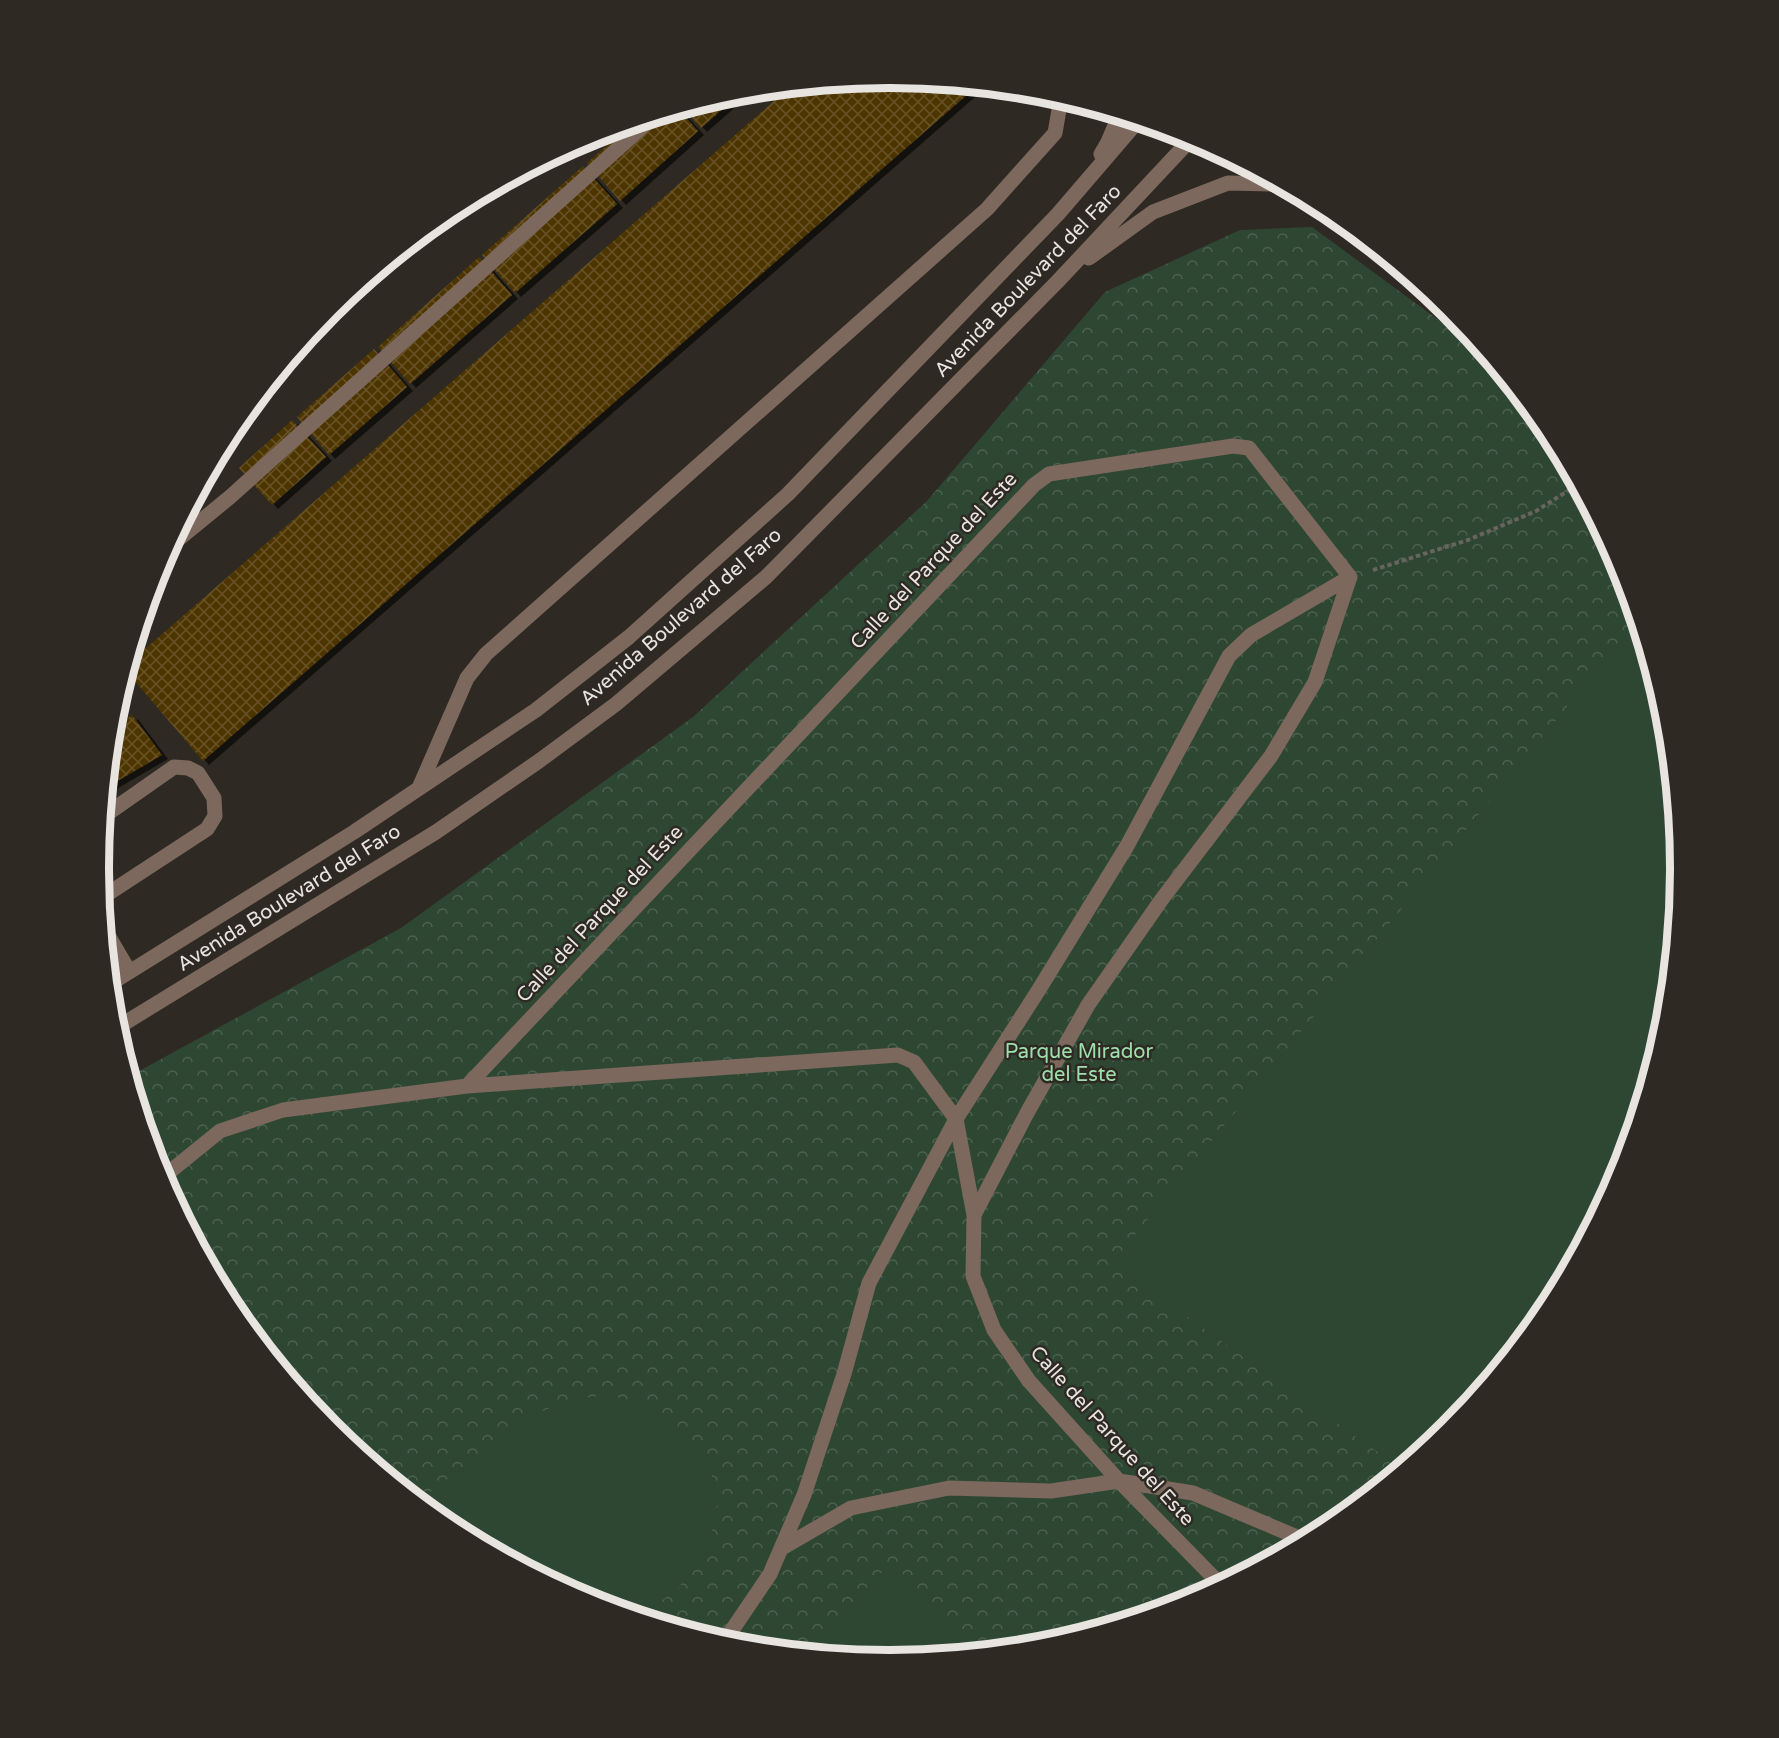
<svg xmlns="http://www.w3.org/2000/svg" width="1779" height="1738" font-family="'Varela Round',sans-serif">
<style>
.forest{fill:url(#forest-crowns)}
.pitch{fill:#2e4733}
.building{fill:url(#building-cross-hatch);filter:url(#shadow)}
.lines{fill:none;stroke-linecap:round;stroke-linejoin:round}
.path{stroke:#68645e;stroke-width:4;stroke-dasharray:4.5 3;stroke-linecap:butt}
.service{stroke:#7c685c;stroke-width:15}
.tertiary{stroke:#7c685c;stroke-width:15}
.primary{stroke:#cea58c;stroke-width:15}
.labels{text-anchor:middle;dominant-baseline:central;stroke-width:5;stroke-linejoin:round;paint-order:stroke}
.street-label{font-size:20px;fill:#e8e5e1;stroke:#2e2a23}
.park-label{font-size:20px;fill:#9ee0ab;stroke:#2e2a23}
.rim{fill:none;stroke:#e8e5e1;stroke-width:8}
</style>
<defs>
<pattern id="forest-crowns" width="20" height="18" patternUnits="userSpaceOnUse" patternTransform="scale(1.5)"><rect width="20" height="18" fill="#2e4733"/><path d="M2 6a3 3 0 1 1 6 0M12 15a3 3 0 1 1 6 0" fill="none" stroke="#4c6150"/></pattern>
<pattern id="building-cross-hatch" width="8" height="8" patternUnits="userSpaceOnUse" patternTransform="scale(1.5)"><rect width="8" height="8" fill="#4e3503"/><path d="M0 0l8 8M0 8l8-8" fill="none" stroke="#685227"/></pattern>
<filter id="shadow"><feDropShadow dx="6" dy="4" stdDeviation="0" flood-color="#0009"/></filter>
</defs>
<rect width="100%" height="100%" fill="#2e2a23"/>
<path class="forest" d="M1312,227l174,128 61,75 73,137 45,148 15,154 -15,155 -45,148 -73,137 -98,120 -120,98 -137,73 -149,45 -154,15 -154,-15 -149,-45 -136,-74 -120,-98 -98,-120 -73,-137 -29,-95 271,-148 292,-211 234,-216 178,-209 135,-62z"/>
<path class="pitch" d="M1637,621l28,94 15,154 -15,155 -45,148 -73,137 -98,120 -49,39 -288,-205z
M606,1395l31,7 27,15 24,19 22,33 8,30 -10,54 -30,35 -36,28 -56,-16 -136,-73 -31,-26 106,-82 43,-19z
M891,1563l94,88 -96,9 -84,-8z"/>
<path class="building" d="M889,78l87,9 -773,674 -76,-89 3,-10 659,-574z
M736,93h5l-40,35 -17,-19z
M679,110l19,21 -78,70 -33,-38 43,-38z
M583,166l34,38 -102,89 -33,-38z
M479,257l33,38 -102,89 -32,-37z
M374,349l33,38 -78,68 -32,-38z
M292,420l34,37 -54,48 -33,-37z
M132,715l30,40 -55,32 5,-58z"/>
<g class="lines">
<path class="path" d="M1373,570l95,-30 68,-29 41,-26"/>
<path class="service" d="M169,547l61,-50 421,-378
M419,788l48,-110 19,-24 501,-445 68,-76 6,-35
M102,901l4,-6 101,-66 8,-13 -1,-18 -16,-25 -10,-5 -14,-1 -70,49
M105,930l24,41
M467,1086l431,-31 16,7 42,57 -87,164 -25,91 -40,121 -34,79 -46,68
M162,1178l58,-47 63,-21 184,-24 567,-601 15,-11 184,-28 16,2 101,129 -99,58 -22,21 -102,190 -89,145 -82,128 18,96 -1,61 21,54 35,51 90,100 102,104
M974,1215l53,-102 61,-108 74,-106 109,-143 44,-74 35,-105
M782,1548l69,-40 98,-20 102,3 68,-10 74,12 111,47"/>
<path class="tertiary" d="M1101,154l7,-12 11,-26
M1089,258l64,-46 75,-29 50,1
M110,984l244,-152 182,-122 93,-73 159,-143 270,-280 79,-92
M115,1029l321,-197 103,-71 77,-57 150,-127 292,-296 134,-143"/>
<path class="primary" d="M315,328l136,-117"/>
</g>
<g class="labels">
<g class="street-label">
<text transform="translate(1028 281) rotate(-46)">Avenida Boulevard del Faro</text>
<text transform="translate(934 561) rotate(-47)">Calle del Parque del Este</text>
<text transform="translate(681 617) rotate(-41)">Avenida Boulevard del Faro</text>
<text transform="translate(289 898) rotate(-32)">Avenida Boulevard del Faro</text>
<text transform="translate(600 914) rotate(-47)">Calle del Parque del Este</text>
<text transform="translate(1112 1436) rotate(48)">Calle del Parque del Este</text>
</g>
<g class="park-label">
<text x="1079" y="1052">Parque Mirador<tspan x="1079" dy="23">del Este</tspan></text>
</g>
</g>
<path d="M0 0H1779V1738H0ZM889 88H890A780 780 0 0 1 1670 868V870A780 780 0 0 1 890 1650H889A780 780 0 0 1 109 870V868A780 780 0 0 1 889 88Z" fill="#2e2a23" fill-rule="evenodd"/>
<path class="rim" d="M889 88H890A780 780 0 0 1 1670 868V870A780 780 0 0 1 890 1650H889A780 780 0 0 1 109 870V868A780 780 0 0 1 889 88Z"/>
</svg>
